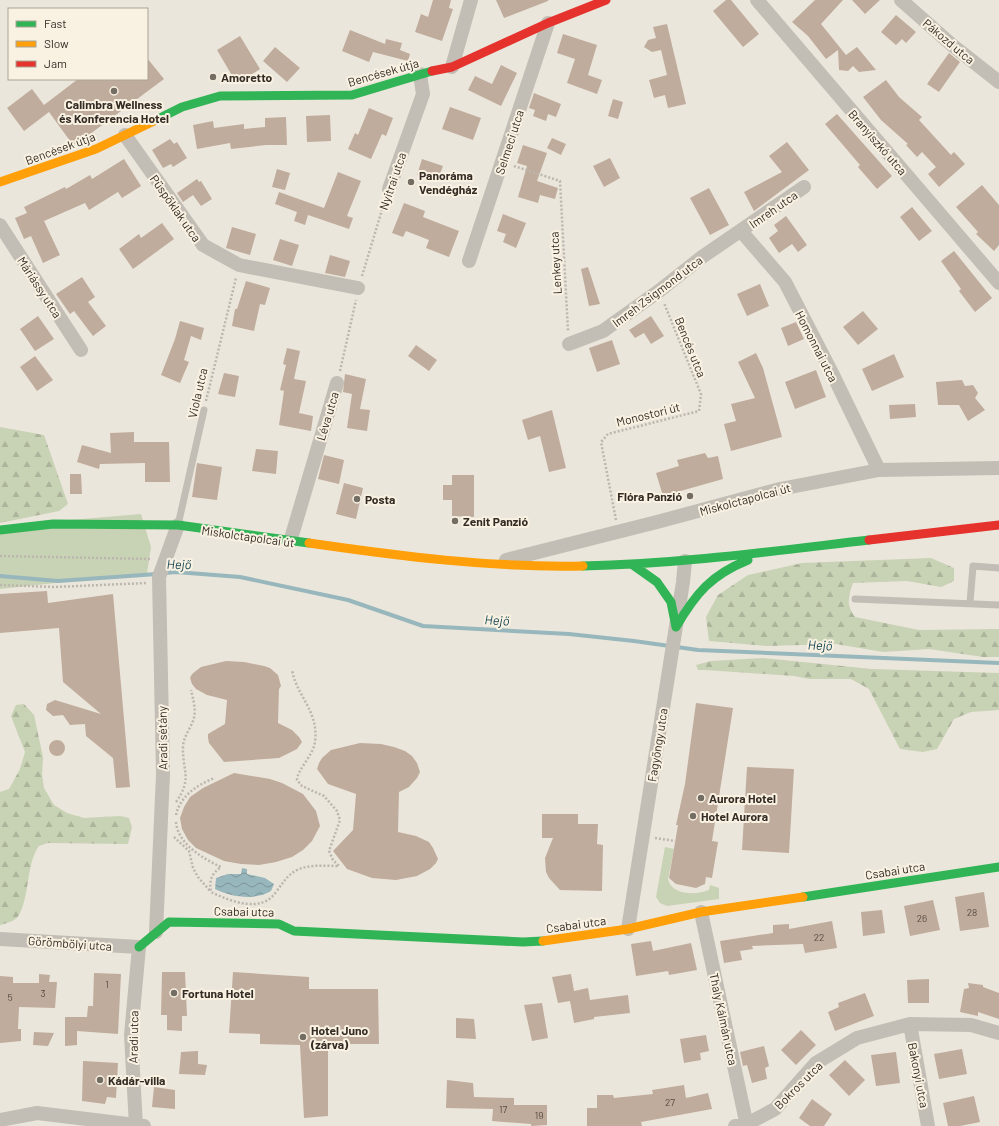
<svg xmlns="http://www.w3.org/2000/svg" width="999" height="1126" font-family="Barlow,sans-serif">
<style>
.green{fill:#c8d2b4}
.forest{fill:url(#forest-firs)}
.water{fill:url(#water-waves)}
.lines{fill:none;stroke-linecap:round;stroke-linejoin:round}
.stream{stroke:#98b7bc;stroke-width:4}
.building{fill:#c0ac9c}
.path{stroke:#bcb6ae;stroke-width:2.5;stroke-dasharray:2 2;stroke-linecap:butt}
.lane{stroke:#c3beb5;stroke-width:7}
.street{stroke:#c3beb5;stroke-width:14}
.fast{stroke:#30b455;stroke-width:9}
.slow{stroke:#ff9f0a;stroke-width:9}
.jam{stroke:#e5322d;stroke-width:9}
.poi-dot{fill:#746d64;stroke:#f9f2e2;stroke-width:1.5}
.labels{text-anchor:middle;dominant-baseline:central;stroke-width:4;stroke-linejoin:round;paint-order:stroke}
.number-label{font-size:10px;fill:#574c42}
.street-label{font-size:12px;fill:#342c24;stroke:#f9f2e2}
.poi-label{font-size:12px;font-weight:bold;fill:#342c24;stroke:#f9f2e2;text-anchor:start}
.water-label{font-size:13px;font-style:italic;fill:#194856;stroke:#f9f2e2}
</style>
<defs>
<pattern id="forest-firs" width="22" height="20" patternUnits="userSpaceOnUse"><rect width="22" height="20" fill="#c8d2b4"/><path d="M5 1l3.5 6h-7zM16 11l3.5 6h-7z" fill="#acb49b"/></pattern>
<pattern id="water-waves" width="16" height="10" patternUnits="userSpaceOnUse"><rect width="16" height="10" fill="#98b7bc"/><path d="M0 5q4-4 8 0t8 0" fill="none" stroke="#7d9599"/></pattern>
</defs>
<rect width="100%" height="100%" fill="#ebe6db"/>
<path class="green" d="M141,514l10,33 -4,26 -147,16v-63z
M665,847l9,2 -6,30c4,17 29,16 41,11l1,-5 9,3v11l-52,7 -7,-3 -4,-6z"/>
<path class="forest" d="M0,427l44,8 24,69 -9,7 -59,12z
M931,558l23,10v13l-13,6 -34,-6 -54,2c-5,14 -7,22 2,34l64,13 80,-1v28h-16l-54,-8 -46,3 -47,-8 -69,2 -58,-5 -3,-24 12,-22 30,-20 54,-12z
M763,658l109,11 127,4v37l-28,2 -17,7 -17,30 -14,3 -23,-3 -31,-60 -18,-10h-42l-15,-3 -89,-6h-7l-2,-5 15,-4z
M24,704l10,11 9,42 -1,18 2,13 10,17 13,8 17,5 36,-2 9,2 3,9 -4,17 -80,-1 -9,3c-13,18 -9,49 -20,69 -3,6 -12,8 -19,10v-133l9,-3 11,-20 5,-17 -14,-36 5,-11z"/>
<path class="water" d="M242,868l5,1v5l18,4 9,6 -3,7c-16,10 -40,6 -56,-2l1,-11 12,-4h13z"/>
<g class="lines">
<path class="stream" d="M164,573l12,-1 64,5 108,23 75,26 146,8 65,7 64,9 301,13
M0,576l58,5 99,-7"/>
</g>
<path class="building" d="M433,0h18l-2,8 4,1 -11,32 -27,-9 6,-18 7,3z
M496,0h52v1l-44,17z
M726,0h5l28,34 -16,13 -30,-36z
M815,0h28l-22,24 25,31 11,-8 19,23 -17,2 -6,-6 -5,5 -9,-1 -1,-20 -12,9 -18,-23 -16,-14z
M852,0h28l-15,14z
M896,15l20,17 -10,11 -4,-4 -6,6 -15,-13z
M667,24l19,80 -18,4 -3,-13 -11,3 -5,-18 18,-5 -6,-25 -9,2 -8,-5 4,-7 8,-2 -3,-11z
M350,30l35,14 1,-5 16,4 -2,7 10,4 -2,7 -35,-9 -4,10 -27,-11z
M563,34l34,11 -9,30 14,5 -5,14 -30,-11 8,-24 -18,-6z
M240,36l20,33 -23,15 -20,-34z
M275,47l25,21 -13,14 -24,-21z
M949,53l11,9 -21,30 -12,-8z
M147,58l17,21 -86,64 -5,2 -24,-33 -25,19 -17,-23 25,-19 12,16 34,-26h69z
M501,65l16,8 -16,33 -33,-16 7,-14 17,8z
M886,80l13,17 23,20 -3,3 32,35 3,-3 11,12 -26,23 -11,-13 8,-7 -14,-15 -5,5 -11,-12 2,-1 -27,-24 -18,-23z
M534,93l27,11 -5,13 -8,-3 -2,7 -13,-5 2,-6 -6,-2z
M613,99l10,3 -5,17 -10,-3z
M450,107l31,11 -8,22 -31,-11z
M369,108l24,10 -7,18 -4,-2 -11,25 -23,-10 7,-16 3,2z
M837,114l55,62 -15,13 -19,-22 2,-2 -35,-41z
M330,115l1,26 -24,1 -1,-26z
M286,117l1,28h-21l-35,4 -1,-6 -33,6 -4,-24 20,-4 1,7 30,-4v5l21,-2v-9z
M552,138l14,6 -5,11 -14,-7z
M170,139l4,5 3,-2 10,16 -14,9 -2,-3 -8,4 -11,-18z
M787,142l22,28 -55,41 -10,-19 38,-20 -13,-16z
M523,145l24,8 -10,28 21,7 -3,11 -15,-4 -2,8 -20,-6 9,-31 -10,-3z
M610,158l10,20 -16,9 -11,-21z
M124,159l17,27 -19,12 -4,-6 -29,18 -4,-7 -41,18 16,34 -17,8 -12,-27 -7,3 -9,-21 12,-5 -3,-6 41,-20 1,2 24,-14 2,4z
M422,159l21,7 -6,16 -20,-7z
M277,169l13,4 -5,17 -13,-3z
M338,172l23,9 -14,35 6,2 -4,11 -41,-14 -3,10 -11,-4 3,-9 -22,-8 4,-12 45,16z
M197,179l2,3 2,-1 11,18 -11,7 -8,-11 -10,7 -6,-9z
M982,185l17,20v40l-5,6 -18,-17 2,-2 -22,-25z
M709,188l20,37 -19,10 -20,-37z
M404,203l21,8 -2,6 36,14 -10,26 -23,-9 3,-8 -23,-9 -3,6 -11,-4z
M912,207l20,24 -13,10 -19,-24z
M503,214l23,9 -10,25 -13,-6 3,-8 -9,-3z
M786,216l21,29 -9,7 -6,-8 -13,9 -10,-15 9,-7 -4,-6z
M162,223l12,16 -41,30 -14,-20 20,-15 2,4z
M232,227l24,7 -6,21 -24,-7z
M280,239l19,6 -7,21 -19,-6z
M954,251l38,47 -17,14 -16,-21 2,-2 -20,-28z
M330,255l20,6 -5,16 -20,-4z
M588,267l12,37 -11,2 -8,-37z
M82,277l13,20 -7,5 18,24 -13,10 -19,-25 -4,3 -14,-20z
M246,281l24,7 -5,17 -5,-1 -6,27 -22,-5 3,-17h2z
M760,284l9,22 -22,10 -10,-22z
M863,311l15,18 -20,16 -15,-18z
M38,316l16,23 -19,12 -15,-22z
M651,316l13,20 -13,8 -7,-11 -9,5 -6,-8z
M180,321l24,7 -3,12 -10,-4 -7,24 5,2 -9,21 -19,-8 14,-36z
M796,322l8,17 -16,7 -7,-18z
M612,340l8,24 -23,8 -8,-24z
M416,345l21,15 -8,11 -21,-15z
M287,348l13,3 -6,28 12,2 -7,32 14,3 -2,15 -32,-6 5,-34 -4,-1 6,-25 -3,-1z
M756,353l7,15 19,69 -51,14 -7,-27 12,-3 -5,-17 24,-6 -17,-36z
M894,354l10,23 -32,14 -10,-22z
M35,356l18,24 -16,11 -17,-24z
M816,370l10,27 -31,12 -10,-27z
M224,373l15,3 -4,21 -17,-3z
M345,374l21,5 -6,30 10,1 -3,21 -20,-3 5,-34 -9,-2z
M962,380l3,6 8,-1 5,8 -3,5 10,12 -17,11 -9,-16h-21l-2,-23z
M915,404l1,13 -26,2 -1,-14z
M552,410l14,58 -17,4 -9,-36 -12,4 -6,-20z
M134,432v10h35l1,40h-25v-19l-45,1 -1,5 -22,-7 5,-17 29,8 -1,-20z
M256,449l22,2 -2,23 -24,-3z
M705,453l3,5 10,-2 5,23 -60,17 -7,-23 23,-7 -2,-6z
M324,455l20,5 -5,24 -21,-5z
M197,463l25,4 -5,33 -25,-3z
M70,474h11l1,20h-12z
M452,475h22v42l-22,-1v-16h-9v-15h9z
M344,483l19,5 -7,31 -20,-5z
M47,591l1,12 65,-9 17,193 -14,1 -3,-30 -27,-22 -1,-12 -15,1 -7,-10 -10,1 -7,-6 1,-6 8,-4 46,14 -38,-32 -4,-54 -59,5v-39z
M226,661l18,1 20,4 6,2 8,7 3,11 -2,3 -1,34 14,7 7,7 3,5 -5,7 -18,9 -55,4 -15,-19 -1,-5v-4l17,-10 2,-24 -20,-5 -11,-6 -4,-5 -2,-6 2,-4 9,-7z
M696,703l37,5 -21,133 6,1 -6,36 -6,-1 -1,7 -9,4 -20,-4 -7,-6 9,-53h-2l9,-41z
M49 748a8 8 0 1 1 16 0a8 8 0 1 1-16 0Z
M360,743l21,1 13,3 11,4 7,5 5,7 3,9 -3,6 -8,9 -10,5 -1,40 18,4 13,6 4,6 5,11 -2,4 -6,6 -13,7 -21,4 -24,-2 -25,-9 -14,-18 20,-21 3,-36 -28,-10 -11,-15 2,-6 3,-5 9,-8z
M747,767l47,2 -5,84 -47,-3z
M234,773l36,6 12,4 21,11 13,17 4,15 -8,15 -9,9 -11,7 -16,5 -17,3 -18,-1 -17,-3 -28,-13 -8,-8 -6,-11 -2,-11 4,-11 6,-10 13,-9z
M542,814h36v10h20l-1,20 6,1 -1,46 -42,-1 -11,-12 -3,-6 -1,-14 8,-20h-11z
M984,892l5,35 -29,4 -5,-34z
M933,900l7,30 -30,6 -6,-30z
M882,910l3,23 -22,3 -2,-24z
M832,921l5,27 -32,5 -2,-9 -51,2 1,3 -13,2 2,9 -18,3 -4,-22 53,-8v-8l16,-1v5z
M651,941l2,10 38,-8 6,27 -28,5 -1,-4 -32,5 -5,-32z
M162,972h23l2,44h-5v15l-15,-1v-15h-6z
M233,972l76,5v12h69l1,55h-51v72l-24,2 -4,-73 -40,-1v-10l-31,-1z
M94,973l27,1 -3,60 -41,-3v14l-12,1v-29h22l1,-11h5z
M39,974l11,1 -1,7h8l-2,26 -36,-1 -1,22h3v12l-21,2v-67l13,1v6h26z
M571,974l3,17 14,-3 2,12 38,-5 2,18 -36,4v2l-20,4 -4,-22 -12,2 -6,-26z
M929,979v24h-21l-1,-23z
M968,983l15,2v2l16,6v26l-21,-7v4l-18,-4 4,-23 5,-1z
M865,993l9,23 -39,15 -7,-19 11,-5 -1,-4z
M542,1003l6,35 -16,3 -8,-36z
M456,1018l18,1 2,20 -20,-1z
M801,1030l15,15 -20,20 -15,-15z
M34,1032l20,1 -6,13 -15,-1z
M706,1035l3,16 -9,2 1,7 -17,3 -4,-24z
M764,1046l5,20 -4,2 2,11 -15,4 -5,-18 -4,1 -3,-14z
M962,1049l5,25 -28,5 -5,-25z
M198,1051v13l9,1 -2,10 -26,-1 2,-22z
M896,1052l4,31 -24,3 -5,-31z
M845,1060l20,20 -16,16 -20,-21z
M83,1061l35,2 -2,35 -9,-1 -2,7 -23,-3z
M447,1080l26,3 1,14 40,1v7h33v20l-16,1v-2l-39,-3 1,-12 -47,-1z
M684,1085l2,13 22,-5 4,16 -71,13 1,4h-55v-18h10v-13h16l1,3 39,-4 -1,-4z
M154,1087l21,3v19l-23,-2z
M974,1096l6,26 -20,4h-12l-5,-23z
M812,1099l20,15 -8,12h-14l-11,-8z"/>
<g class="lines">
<path class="path" d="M514,166l46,15 8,150
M362,276l23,-76
M340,371l16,-71
M206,401l30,-123
M616,520l-15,-78 7,-8 91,-23 2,-17 -37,-91
M0,556l151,3
M0,585l55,2 92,-4
M176,802c17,-24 6,-31 7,-56 1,-10 7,-17 10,-25 4,-10 0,-22 -2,-31
M176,815c4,-19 22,-31 39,-37
M176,822c2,22 26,36 45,45 -10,7 -12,14 -10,25 19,9 50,22 65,0 7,-9 10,-16 21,-22 12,-6 28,-4 42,-4l-6,-6 -4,-9 11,-31 -3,-9 -13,-15 -22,-10 -5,-6c0,-10 16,-24 18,-38 4,-31 -18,-45 -23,-72
M174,837l15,14 4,17 5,9 12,14
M655,838l20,3"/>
<path class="lane" d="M178,525l26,-115
M855,599l144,6
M970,603l3,-37 26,2"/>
<path class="street" d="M757,0l242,283
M901,0l51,45 47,37
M452,67l19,-67
M125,135l78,110 36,20 119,23
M389,189l34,-95 -3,-20
M0,225l81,125
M741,231l44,51 48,93 46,95
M469,261l79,-238
M569,344l34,-13 56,-40 43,-34 102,-70
M290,542l47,-159
M506,560l151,-38 123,-33 99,-19 120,-2
M701,912l46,214
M628,929l55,-347 2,-21
M156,932l7,-158 -4,-197 19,-52
M0,939l139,8 -8,88 5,91
M910,1024l18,102
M0,1120l37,-7 107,13
M735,1126l12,-2 28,-15 41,-46 41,-25 53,-14 61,1 28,8"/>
<path class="fast" d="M154,121l28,-14 38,-11 132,-1 80,-24
M0,530l53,-6 125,1 131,18
M633,565l24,17 14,20 5,25
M583,566c96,-2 191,-15 286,-26
M676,627c20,-34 35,-52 72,-67
M803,897l196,-30
M139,947l30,-25 110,2 15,7 229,11 20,-1"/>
<path class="slow" d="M0,182l96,-33 58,-28
M309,543c90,13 183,25 274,23
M543,941l85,-12 73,-17 102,-15"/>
<path class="jam" d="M432,71l20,-4 96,-44 58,-23
M869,540l130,-15"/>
</g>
<g class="poi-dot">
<circle cx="213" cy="77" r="4"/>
<circle cx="114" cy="91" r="4"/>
<circle cx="411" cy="182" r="4"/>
<circle cx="690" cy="496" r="4"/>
<circle cx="357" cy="499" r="4"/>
<circle cx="455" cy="521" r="4"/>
<circle cx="701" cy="798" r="4"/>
<circle cx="693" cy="816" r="4"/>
<circle cx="174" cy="993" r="4"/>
<circle cx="303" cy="1037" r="4"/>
<circle cx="100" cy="1080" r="4"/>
</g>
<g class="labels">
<g class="number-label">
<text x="972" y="912">28</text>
<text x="922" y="918">26</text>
<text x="819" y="937">22</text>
<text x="107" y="984">1</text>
<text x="43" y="993">3</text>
<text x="10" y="997">5</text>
<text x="670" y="1102">27</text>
<text x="503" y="1109">17</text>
<text x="539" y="1115">19</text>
</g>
<g class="street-label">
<text transform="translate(949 41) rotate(40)">Pákozd utca</text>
<text transform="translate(383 72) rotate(-16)">Bencések útja</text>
<text transform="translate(509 142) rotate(-72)">Selmeci utca</text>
<text transform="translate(878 142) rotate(49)">Branyiszkó utca</text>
<text transform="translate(60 148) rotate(-20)">Bencések útja</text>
<text transform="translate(392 181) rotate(-71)">Nyitrai utca</text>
<text transform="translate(176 208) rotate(55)">Püspöklak utca</text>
<text transform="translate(773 209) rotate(-35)">Imreh utca</text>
<text transform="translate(555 263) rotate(-93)">Lenkey utca</text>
<text transform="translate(40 287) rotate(57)">Máriássy utca</text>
<text transform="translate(657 291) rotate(-37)">Imreh Zsigmond utca</text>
<text transform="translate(817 346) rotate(63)">Homonnai utca</text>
<text transform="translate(691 347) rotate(68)">Bencés utca</text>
<text transform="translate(197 393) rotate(-77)">Viola utca</text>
<text transform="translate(648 414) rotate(-14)">Monostori út</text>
<text transform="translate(327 416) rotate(-73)">Léva utca</text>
<text transform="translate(745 499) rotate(-15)">Miskolctapolcai út</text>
<text transform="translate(248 536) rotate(8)">Miskolctapolcai út</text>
<text transform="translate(162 738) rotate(-91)">Aradi sétány</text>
<text transform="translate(657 745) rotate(-81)">Fagyöngy utca</text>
<text transform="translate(895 870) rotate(-9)">Csabai utca</text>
<text transform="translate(244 911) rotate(1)">Csabai utca</text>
<text transform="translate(576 924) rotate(-8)">Csabai utca</text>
<text transform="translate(70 943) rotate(4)">Görömbölyi utca</text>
<text transform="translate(724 1019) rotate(78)">Thaly Kálmán utca</text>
<text transform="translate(133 1037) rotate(-89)">Aradi utca</text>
<text transform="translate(919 1075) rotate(79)">Bakonyi utca</text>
<text transform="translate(798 1085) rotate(-45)">Bokros utca</text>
</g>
<g class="poi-label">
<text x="221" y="77">Amoretto</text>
<text x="114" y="104" text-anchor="middle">Calimbra Wellness<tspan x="114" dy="14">és Konferencia Hotel</tspan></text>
<text x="419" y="175">Panoráma<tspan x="419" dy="14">Vendégház</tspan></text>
<text x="682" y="496" text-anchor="end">Flóra Panzió</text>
<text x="365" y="499">Posta</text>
<text x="463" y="521">Zenit Panzió</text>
<text x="709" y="798">Aurora Hotel</text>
<text x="701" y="816">Hotel Aurora</text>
<text x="182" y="993">Fortuna Hotel</text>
<text x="311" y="1030">Hotel Juno<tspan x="311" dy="14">(zárva)</tspan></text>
<text x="108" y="1080">Kádár-villa</text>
</g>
<g class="water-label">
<text transform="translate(179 564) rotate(1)">Hejő</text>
<text transform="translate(497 620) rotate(3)">Hejő</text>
<text transform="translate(820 645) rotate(2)">Hejő</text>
</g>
</g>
<rect x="8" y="8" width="140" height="72" fill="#f9f2e2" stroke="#aaa396"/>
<rect x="16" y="21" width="20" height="6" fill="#30b455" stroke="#aaa396"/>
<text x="44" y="28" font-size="12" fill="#342c24">Fast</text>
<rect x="16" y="41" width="20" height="6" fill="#ff9f0a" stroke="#aaa396"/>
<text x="44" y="48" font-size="12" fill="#342c24">Slow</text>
<rect x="16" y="61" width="20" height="6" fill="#e5322d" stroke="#aaa396"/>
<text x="44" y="68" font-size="12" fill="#342c24">Jam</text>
</svg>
